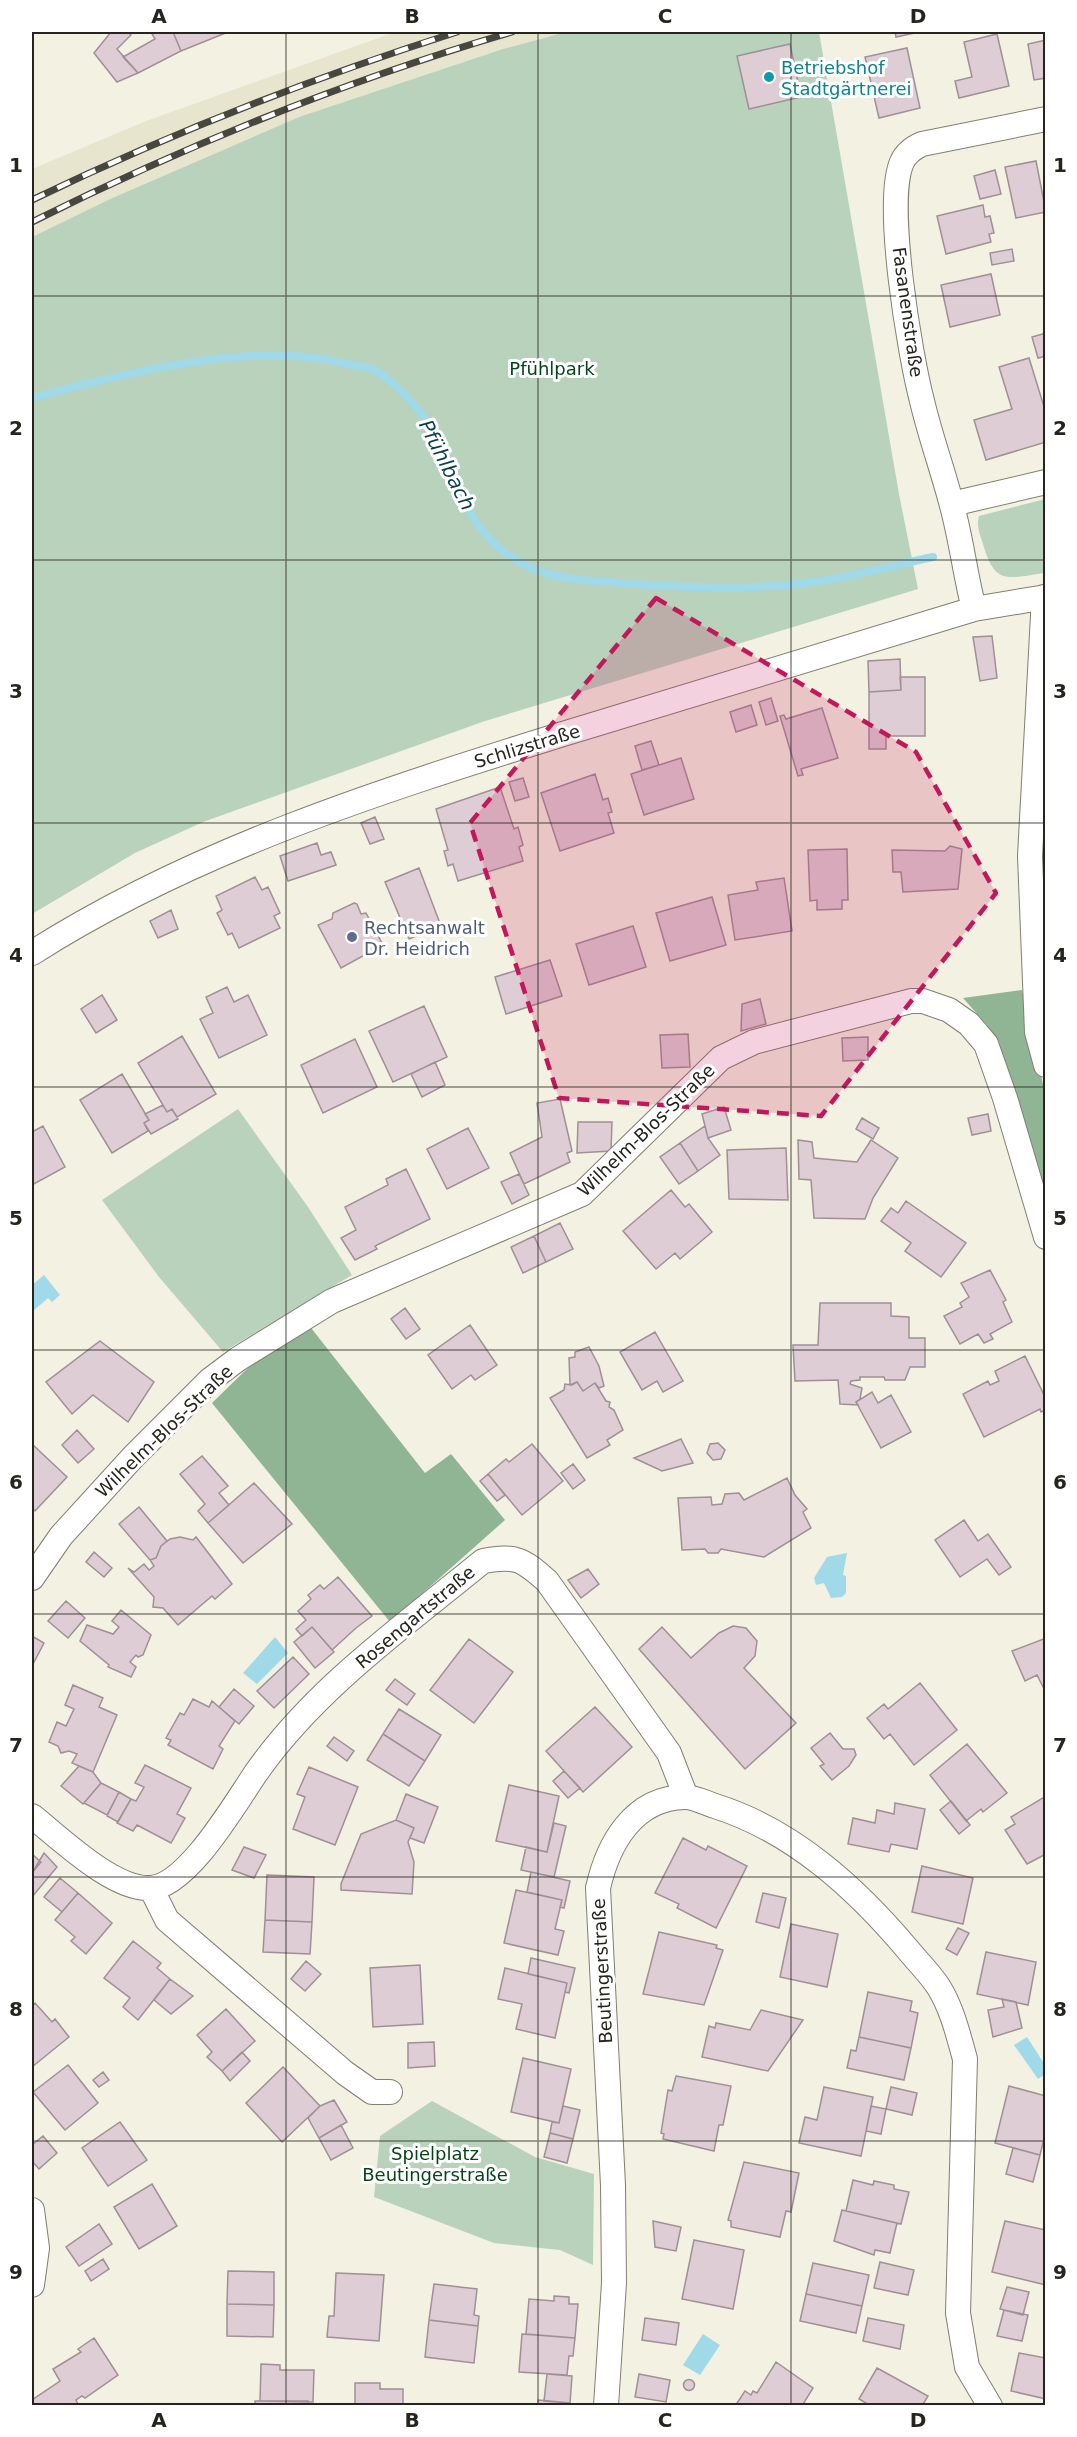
<svg xmlns="http://www.w3.org/2000/svg" width="1077" height="2437" font-family="'DejaVu Sans',sans-serif">
<style>
.built{fill:#e8e5ce}
.green{fill:#b9d2bc}
.forest{fill:#8fb595}
.water{fill:#a0d9e7}
.lines{fill:none;stroke-linecap:round;stroke-linejoin:round}
.stream{stroke:#a0d9e7;stroke-width:8}
.building{fill:#decdd4;stroke:#9f9096;stroke-width:1.5}
.street-casing{stroke:#817f71;stroke-width:26}
.street{stroke:#fff;stroke-width:24}
.rail-casing{stroke:#47463f;stroke-width:7}
.rail{stroke:#fff;stroke-width:4.5;stroke-dasharray:14;stroke-linecap:butt}
.marked{fill:#c2185b;fill-opacity:0.2;stroke:#c2185b;stroke-width:4.5;stroke-dasharray:12 8;stroke-linejoin:round}
.grid{fill:none;stroke:#25241e;stroke-width:1.5;stroke-opacity:0.55}
.culture-dot{fill:#0f9aa8;stroke:#fff;stroke-width:2}
.service-dot{fill:#5c6f8a;stroke:#fff;stroke-width:2}
.labels{text-anchor:middle;dominant-baseline:central;stroke-width:6;stroke-linejoin:round;paint-order:stroke}
.culture-label{font-size:18px;fill:#0d838f;stroke:#fff;text-anchor:start}
.street-label{font-size:18px;fill:#25241e;stroke:#fff}
.park-label{font-size:18px;fill:#07441b;stroke:#fff}
.service-label{font-size:18px;fill:#4e5e75;stroke:#fff;text-anchor:start}
.water-label{font-size:20px;font-style:italic;fill:#0b3f4a;stroke:#fff}
.neatline{fill:none;stroke:#25241e;stroke-width:2}
.grid-label{font-size:20px;text-anchor:middle;font-weight:bold;fill:#25241e}
</style>
<rect width="100%" height="100%" fill="#f3f1e2"/>
<path class="built" d="M395,32h171l-63,17 -204,68 -189,82 -78,38v-68l114,-48z"/>
<path class="green" d="M566,32h253l80,462 19,95 -433,132 -282,101 -68,31 -103,61v-677l78,-38 189,-82 204,-68z
M1045,499v74c-38,5 -50,13 -62,-29 -3,-9 -7,-18 -4,-28z
M238,1109l70,98 44,68 -129,77 -64,-75 -57,-77z
M432,2101l103,56 59,17 -1,91 -33,-15 -66,-7 -120,-46 6,-61z"/>
<path class="forest" d="M1022,990l23,103v100l-40,-132 -18,-36 -24,-27z
M308,1324l117,149 26,-19 54,66 -115,102 -178,-219 45,-44z"/>
<path class="water" d="M44,1275l16,20 -8,7 -4,-4 -16,14v-27z
M847,1553l-4,22 3,1v17l-4,4 -11,1 -7,-15 -8,2 -2,-7 13,-21z
M275,1637l13,16 -31,31 -14,-11z
M1027,2037l18,28v9l-7,5 -24,-34z
M703,2334l17,11 -20,30 -17,-10z"/>
<g class="lines">
<path class="stream" d="M32,398c88,-24 226,-59 315,-34 8,2 18,2 25,5 18,8 45,36 55,53 31,51 33,107 94,141 31,17 64,17 99,20 70,5 144,8 213,-4 33,-6 67,-15 100,-22"/>
</g>
<path class="building" d="M111,32h18l2,3 -14,14 21,24 -21,9 -23,-29z
M158,32h15l8,19 -43,22 -15,-16 32,-18 -3,-5z
M173,32h55l-47,19z
M895,32h24l-23,5z
M997,34l12,52 -50,12 -4,-17 17,-4 -8,-35z
M1046,40v38l-12,2 -6,-36z
M790,44l11,53 -52,12 -12,-53z
M907,48l13,60 -41,10 -14,-61z
M1036,161l10,51 -30,6 -11,-51z
M995,170l6,24 -21,5 -6,-23z
M983,205l2,12 5,-1 4,17 -5,1 2,8 -45,12 -9,-38z
M1012,249l2,12 -22,4 -2,-12z
M991,274l9,41 -50,12 -9,-42z
M1046,333v23l-8,2 -6,-21z
M1029,358l17,55v29l-60,18 -12,-40 38,-11 -13,-42z
M992,636l5,42 -17,3 -7,-44z
M900,659l1,31 -32,2 -1,-31z
M900,677h25v59h-39v13h-17v-57l32,-2z
M771,698l7,23 -12,4 -7,-23z
M751,705l6,20 -21,7 -6,-20z
M822,708l16,50 -37,11 2,6 -5,1 -18,-60 4,-1 2,4z
M651,741l8,24 -17,5 -7,-24z
M681,758l13,41 -50,16 -13,-41z
M595,774l8,26 5,-2 4,14 -4,1 6,20 -54,18 -19,-58z
M523,778l6,19 -14,4 -6,-19z
M500,787l14,42 4,-2 5,18 -4,2 4,14 -65,20 -5,-17 -5,2 -4,-15 4,-1 -12,-41z
M375,817l9,22 -14,5 -9,-21z
M317,843l4,12 10,-3 5,13 -48,16 -8,-25z
M950,846l12,3 -4,40 -55,3 -2,-20h-8l-1,-22 53,1z
M847,849l1,51h-6v9l-25,1v-10l-7,1 -2,-51z
M419,868l22,58 -32,13 -24,-57z
M255,877l7,13 6,-3 12,26 -6,3 6,12 -41,20 -7,-15 -4,2 -11,-22 5,-3 -6,-14z
M784,878l8,53 -57,9 -7,-45 30,-5 -2,-8z
M712,897l14,48 -56,16 -14,-48z
M354,903l3,1 4,10 5,-1 17,32 -42,23 -23,-43 14,-6 1,-6z
M171,910l7,19 -20,9 -8,-17z
M633,926l13,41 -57,18 -13,-41z
M550,960l12,36 -56,18 -11,-37z
M227,987l7,15 14,-7 19,40 -48,23 -19,-39 13,-6 -7,-16z
M102,995l15,25 -21,13 -15,-24z
M760,999l6,25 -25,7 1,-27z
M424,1006l23,51 -54,25 -24,-51z
M688,1034l2,33 -28,1 -2,-33z
M182,1036l34,58 -39,23 -5,-8 -5,3 -29,-49z
M868,1037v23l-25,1 -1,-23z
M355,1039l22,48 -54,26 -22,-48z
M435,1062l10,23 -23,12 -11,-23z
M122,1074l27,46 -5,3 4,8 -36,22 -32,-53z
M560,1099l12,52 -5,2 3,9 -46,22 -14,-31 32,-16 -5,-34z
M163,1105l4,7 5,-3 6,10 -27,15 -7,-11 5,-3 -4,-6z
M724,1107l7,23 -23,8 -6,-24z
M988,1114l3,17 -19,4 -4,-17z
M862,1118l17,10 -6,11 -17,-10z
M578,1122h34l-1,29 -34,2z
M43,1126l22,41 -33,18v-53z
M705,1126l3,12 12,17 -22,16 -18,-28z
M468,1128l21,40 -42,21 -20,-40z
M798,1140l14,2 2,16 43,4 14,-22 27,18 -25,40 -8,21 -51,-1 -3,-38 -12,-1z
M680,1143l18,28 -19,13 -19,-27z
M786,1148l2,52 -59,-1 -2,-49z
M406,1169l24,50 -55,27 2,3 -22,11 -14,-22 15,-8 -11,-23 43,-22 -2,-6z
M519,1174l10,21 -17,9 -11,-22z
M671,1190l14,17 4,-3 23,28 -32,27 -5,-6 -19,16 -33,-38z
M906,1201l60,42 -25,34 -36,-26 6,-8 -30,-22 10,-13 7,5z
M560,1223l13,26 -27,13 -12,-26z
M534,1236l12,26 -23,11 -12,-26z
M990,1270l16,30 -3,2 9,20 -22,12 3,5 -9,4 -6,-9 -18,10 -16,-28 18,-9 -2,-4 9,-6 -8,-14z
M820,1303h71v13l18,1v21h16v29h-15l-5,13h-20l-1,-3h-24v3l-9,1 -1,3 12,4 -2,11 -4,3 2,3 -18,-1 -2,-24 -43,1 -2,-36h25z
M405,1308l15,21 -14,10 -15,-20z
M470,1325l27,40 -22,15 -4,-5 -19,14 -24,-34z
M655,1332l28,49 -20,11 -6,-11 -15,9 -22,-38z
M100,1341l54,41 -26,40 -35,-27 -21,19 -26,-32z
M589,1347l10,19 5,20 -5,2 -4,-5 -12,8 -6,-9 -7,3 -1,-27 6,-1v-5z
M1025,1356l21,43v11l-5,2 -1,-3 -56,28 -21,-43 25,-13 2,4 9,-4 -4,-10z
M577,1382l6,9 12,-8 11,18 4,1 -1,5 5,3 9,20 -16,10 3,5 -23,13 -37,-60 14,-8 1,-6 7,1z
M872,1392l6,11 13,-8 20,37 -30,16 -25,-46z
M77,1430l17,19 -16,14 -16,-18z
M681,1439l12,24 -31,8 -28,-13z
M718,1443l7,7 -4,9 -8,1 -6,-7 3,-9z
M32,1444l35,33 -32,34 -3,-3z
M532,1444l31,37 -41,34 -34,-41 18,-15 3,3z
M202,1456l26,30 -9,7 10,12 -21,18 -10,-12 7,-7 -25,-30z
M573,1464l12,16 -12,9 -12,-16z
M488,1474l17,21 -8,6 -17,-20z
M787,1478l8,17 12,14 -4,3 8,16 -47,29 -43,-8 -3,4h-10l-3,-4 -23,1 -4,-52 33,-1 1,8 10,-1 3,-10 14,-1 5,7z
M254,1483l38,41 -49,39 -35,-40z
M139,1507l28,34 -6,5 -5,12 -6,2 -31,-36z
M964,1520l14,21 10,-7 23,33 -12,8 -12,-16 -27,18 -25,-37z
M180,1537l13,3 3,-3 36,47 -17,15 -3,-3 -34,29 -15,-17 -10,-1 1,-10 -26,-29 6,4 10,-8 5,6 5,-4 -4,-6 6,-2 5,-12 9,-7z
M94,1552l18,16 -8,9 -18,-15z
M588,1569l11,15 -18,14 -13,-18z
M338,1577l34,39 -16,12 -24,22 -20,-23 -10,9 -6,-7 10,-9 -8,-9 13,-12 -3,-4 12,-10 4,4z
M66,1601l19,17 -17,20 -20,-17z
M121,1610l30,25 -8,20 -5,2 -2,-2 -6,7 6,5 -5,10 -23,-10 1,-2 -29,-24 7,-16 26,9 6,-7 -7,-6z
M733,1626l13,2 11,13 -2,15 -11,12 52,55 -51,46 -106,-120 23,-22 29,31 28,-25z
M312,1627l22,25 -19,16 -21,-26z
M32,1636l12,7 -12,23z
M1046,1638v55l-9,-18 -12,6 -13,-30z
M469,1639l44,33 -39,51 -44,-33z
M293,1657l16,17 -35,34 -17,-17z
M395,1679l20,15 -8,11 -21,-15z
M920,1683l37,47 -43,35 -24,-31 -6,5 -17,-21 17,-14 4,5z
M73,1685l30,13 -4,9 18,8 -24,57 -21,-9 5,-9 -8,-3 -8,2 -3,-7 -9,-4 8,-20 9,4 8,-17 -9,-4z
M234,1689l20,17 -15,18 -20,-17z
M193,1699l16,8 3,-6 23,20 -16,25 4,3 -10,20 -45,-24 3,-5 -5,-2 14,-25 4,2z
M595,1707l37,40 -49,45 -37,-41z
M399,1709l42,26 -16,26 -42,-27z
M830,1733l13,16h11l2,6 -7,11 -17,14 -12,-14 4,-2 -13,-16z
M383,1734l42,27 -16,25 -42,-26z
M334,1737l20,14 -7,10 -20,-15z
M967,1744l40,49 -24,19 -2,-3 -15,12 -36,-46z
M145,1765l46,23 -14,26 8,4 -14,25 -34,-18 -4,6 -16,-8 14,-24 5,2 8,-14 -9,-4z
M79,1766l14,6 8,11 -18,21 -22,-18z
M309,1767l49,20 -23,58 -42,-16 12,-32 -8,-3z
M564,1771l16,17 -12,10 -15,-17z
M101,1783l18,9 -12,23 -23,-12z
M509,1785l50,11 -12,56 -51,-11z
M119,1792l12,7 -13,23 -11,-6z
M406,1794l32,13 -14,36 -14,-5 4,-10 -18,-8z
M1046,1796v58l-19,10 -22,-34 10,-6 -4,-7z
M951,1801l19,24 -11,9 -19,-24z
M895,1803l30,6 -8,40 -26,-5 -2,8 -41,-8 5,-26 22,5 2,-13 17,4z
M396,1820l18,8 -6,14 6,20 -2,32 -71,-4v-6l20,-50z
M554,1823l12,3 -12,51 -33,-7 5,-23 21,5z
M683,1838l23,12 2,-4 39,20 -31,62 -39,-20 2,-4 -24,-11z
M244,1847l22,8 -12,23 -22,-8z
M44,1853l13,14 -25,30v-24z
M32,1854l9,8 -9,11z
M922,1866l51,12 -10,46 -51,-12z
M531,1872l39,9 -6,27 -4,-1 2,-7 -35,-8z
M267,1875l47,2 -2,45 -47,-2z
M60,1878l18,15 -16,19 -18,-15z
M516,1890l46,10 -7,29 9,2 -6,24 -54,-12z
M78,1893l34,30 -26,31 -15,-13 4,-4 -20,-17z
M763,1893l23,5 -7,30 -23,-6z
M265,1920l47,2 -2,32 -47,-2z
M791,1924l47,10 -11,53 -47,-10z
M958,1928l11,5 -12,22 -11,-6z
M659,1932l58,13 -1,3 7,2 -19,55 -61,-11z
M133,1941l28,22 -4,5 13,11 -32,41 -15,-13 7,-9 -26,-20z
M986,1952l50,10 -8,43 -51,-11z
M531,1958l44,10 -6,25 -4,-1 2,-9 -39,-9z
M306,1961l15,13 -16,17 -14,-12z
M420,1965l3,59 -50,3 -3,-59z
M505,1968l62,15 -12,55 -39,-9 6,-25 -24,-5z
M170,1979l23,17 -22,18 -17,-14z
M868,1992l44,9 -2,10 8,2 -7,35 -52,-11z
M1002,1999l14,3 6,26 -29,9 -5,-27 16,-3z
M35,2003l17,19 3,-3 14,18 -37,30v-61z
M226,2009l29,32 -33,30 -15,-14 5,-5 -15,-17z
M761,2010l42,10 -35,51 -66,-14 7,-31 6,2 1,-5 34,7z
M859,2037l52,11 -7,32 -57,-12 4,-18 5,1z
M434,2042l1,24 -27,2v-25z
M242,2052l8,9 -20,20 -8,-10z
M523,2058l48,11 -12,54 -48,-11z
M68,2065l30,38 -33,27 -32,-38z
M283,2067l37,39 -38,36 -36,-39z
M103,2072l6,8 -10,7 -6,-7z
M676,2076l55,10 -8,39h-4l-5,26 -51,-12 1,-5 -3,-1 7,-43 4,1z
M1009,2086l37,10v35l-6,24 -45,-12z
M824,2087l49,10 -12,59 -62,-13 6,-26 12,3z
M891,2087l26,6 -5,22 -26,-6z
M334,2100l13,22 -28,16 -11,-20 12,-12z
M563,2106l17,4 -7,29 -23,-6 2,-11 7,1z
M871,2106l15,3 -5,25 -15,-3z
M120,2122l27,38 -39,26 -26,-38z
M341,2125l12,23 -22,12 -12,-22z
M550,2133l23,6 -6,24 -23,-6z
M43,2136l14,17 -18,16 -7,-8v-16z
M1013,2148l27,7 -7,27 -27,-8z
M744,2162l55,11 -8,39 -5,-1 -6,26 -49,-10v-6l-3,-1z
M853,2180l20,5 1,-4 20,4v4l15,3 -8,32 -55,-13z
M152,2184l25,42 -38,23 -25,-42z
M842,2210l55,13 -7,30 -15,-3 -1,5 -40,-14z
M653,2221l28,6 -5,24 -21,-4z
M1005,2221l41,9v55l-54,-13z
M99,2224l13,20 -33,22 -13,-19z
M694,2240l50,10 -11,59 -51,-10z
M103,2259l6,10 -18,12 -6,-10z
M880,2262l34,8 -6,25 -34,-7z
M813,2263l56,12 -7,31 -56,-12z
M228,2271l46,1v33l-47,-1z
M336,2273l48,2 -5,66 -52,-4 2,-21h5z
M434,2284l43,5 -3,26 5,1 -1,10 -49,-6z
M1007,2287l22,5 -6,23 -23,-6z
M806,2294l56,12 -6,27 -56,-12z
M554,2296l15,1v7h9l-3,34 -49,-4 3,-35 25,2z
M227,2304l47,1 -1,32 -46,-1z
M1004,2310l24,5 -6,26 -25,-5z
M645,2318l34,5 -3,22 -34,-5z
M868,2318l36,7 -4,24 -37,-8z
M429,2320l49,6 -4,37 -49,-6z
M522,2334l53,4 -2,18h-4l-2,19 -48,-3z
M94,2338l24,37 -33,23 -3,-2 -6,4 3,6h-47v-6l28,-19 -7,-12 28,-17 -3,-3z
M1019,2353l27,5v41l-35,-8z
M776,2362l37,26 -11,18h-67l10,-15 6,4 2,-4 4,2z
M261,2364l19,1v5h34l-1,32 -53,-1z
M877,2368l51,28 -6,10h-51l-12,-7z
M547,2374l25,2 -2,27 -26,-2z
M639,2374l31,6 -4,22 -31,-5z
M683.5 2385a5.5 5.5 0 1 1 11 0a5.5 5.5 0 1 1-11 0Z
M355,2383h25v6h23v17h-48z
M538,2400l32,3 -1,3h-31z
M255,2401h53v5h-53z"/>
<g class="lines">
<g class="street-casing">
<path id="street" d="M952,504l94,-22
M1044,597l-14,259 7,176 9,33
M974,609c-9,-35 -13,-72 -23,-107 -9,-34 -21,-67 -29,-101 -12,-46 -38,-199 -20,-239 4,-9 11,-14 20,-18l124,-25
M32,953c162,-103 348,-162 531,-219 137,-42 274,-84 411,-125l72,-12
M32,1578l29,-42 72,-79 77,-77 28,-21 94,-58 250,-107 139,-136 33,-16 157,-41h12l26,9 20,14 17,20 19,54 41,139
M32,1816c28,22 81,74 118,72 38,-1 87,-88 108,-118 59,-83 147,-145 225,-209 33,-6 39,-2 64,20l122,172 17,44
M151,1888l16,32 178,153 27,19h18
M32,2210l5,38 -5,37
M606,2406l8,-123 -1,-98 -15,-297c10,-44 35,-90 87,-91 9,0 21,6 30,9 79,25 142,83 194,145 10,12 21,23 29,35 14,22 20,48 27,73l-7,254 9,54 23,39"/>
</g>
<use href="#street" class="street"/>
<g class="rail-casing">
<path id="rail" d="M32,200c137,-66 280,-122 425,-168
M32,222c153,-76 315,-142 480,-190"/>
</g>
<use href="#rail" class="rail"/>
</g>
<path class="marked" d="M656,598l260,154 80,141 -175,223 -262,-18 -89,-275z"/>
<path class="grid" d="M286,32v2374M538,32v2374M791,32v2374M32,296h1014M32,560h1014M32,823h1014M32,1087h1014M32,1350h1014M32,1614h1014M32,1877h1014M32,2141h1014"/>
<circle class="culture-dot" cx="769" cy="77" r="6"/>
<circle class="service-dot" cx="352" cy="937" r="6"/>
<g class="labels">
<g class="culture-label">
<text x="781" y="67">Betriebshof<tspan x="781" dy="21">Stadtgärtnerei</tspan></text>
</g>
<g class="street-label">
<text transform="translate(908 312) rotate(82)">Fasanenstraße</text>
<text transform="translate(527 746) rotate(-17)">Schlizstraße</text>
<text transform="translate(646 1130) rotate(-44)">Wilhelm-Blos-Straße</text>
<text transform="translate(164 1431) rotate(-44)">Wilhelm-Blos-Straße</text>
<text transform="translate(415 1617) rotate(-40)">Rosengartstraße</text>
<text transform="translate(602 1971) rotate(-93)">Beutingerstraße</text>
</g>
<g class="park-label">
<text x="552" y="368">Pfühlpark</text>
<text x="435" y="2153">Spielplatz<tspan x="435" dy="21">Beutingerstraße</tspan></text>
</g>
<g class="service-label">
<text x="364" y="927">Rechtsanwalt<tspan x="364" dy="21">Dr. Heidrich</tspan></text>
</g>
<g class="water-label">
<text transform="translate(447 465) rotate(63)">Pfühlbach</text>
</g>
</g>
<rect width="1077" height="2437" fill="none" stroke="#ffffff" stroke-width="66"/>
<rect x="33" y="33" width="1011" height="2371" class="neatline"/>
<g class="grid-label">
<text x="159" y="23">A</text>
<text x="412" y="23">B</text>
<text x="665" y="23">C</text>
<text x="918" y="23">D</text>
<text x="16" y="172">1</text>
<text x="1060" y="172">1</text>
<text x="16" y="435">2</text>
<text x="1060" y="435">2</text>
<text x="16" y="698">3</text>
<text x="1060" y="698">3</text>
<text x="16" y="962">4</text>
<text x="1060" y="962">4</text>
<text x="16" y="1225">5</text>
<text x="1060" y="1225">5</text>
<text x="16" y="1489">6</text>
<text x="1060" y="1489">6</text>
<text x="16" y="1752">7</text>
<text x="1060" y="1752">7</text>
<text x="16" y="2016">8</text>
<text x="1060" y="2016">8</text>
<text x="16" y="2279">9</text>
<text x="1060" y="2279">9</text>
<text x="159" y="2427">A</text>
<text x="412" y="2427">B</text>
<text x="665" y="2427">C</text>
<text x="918" y="2427">D</text>
</g>
</svg>
